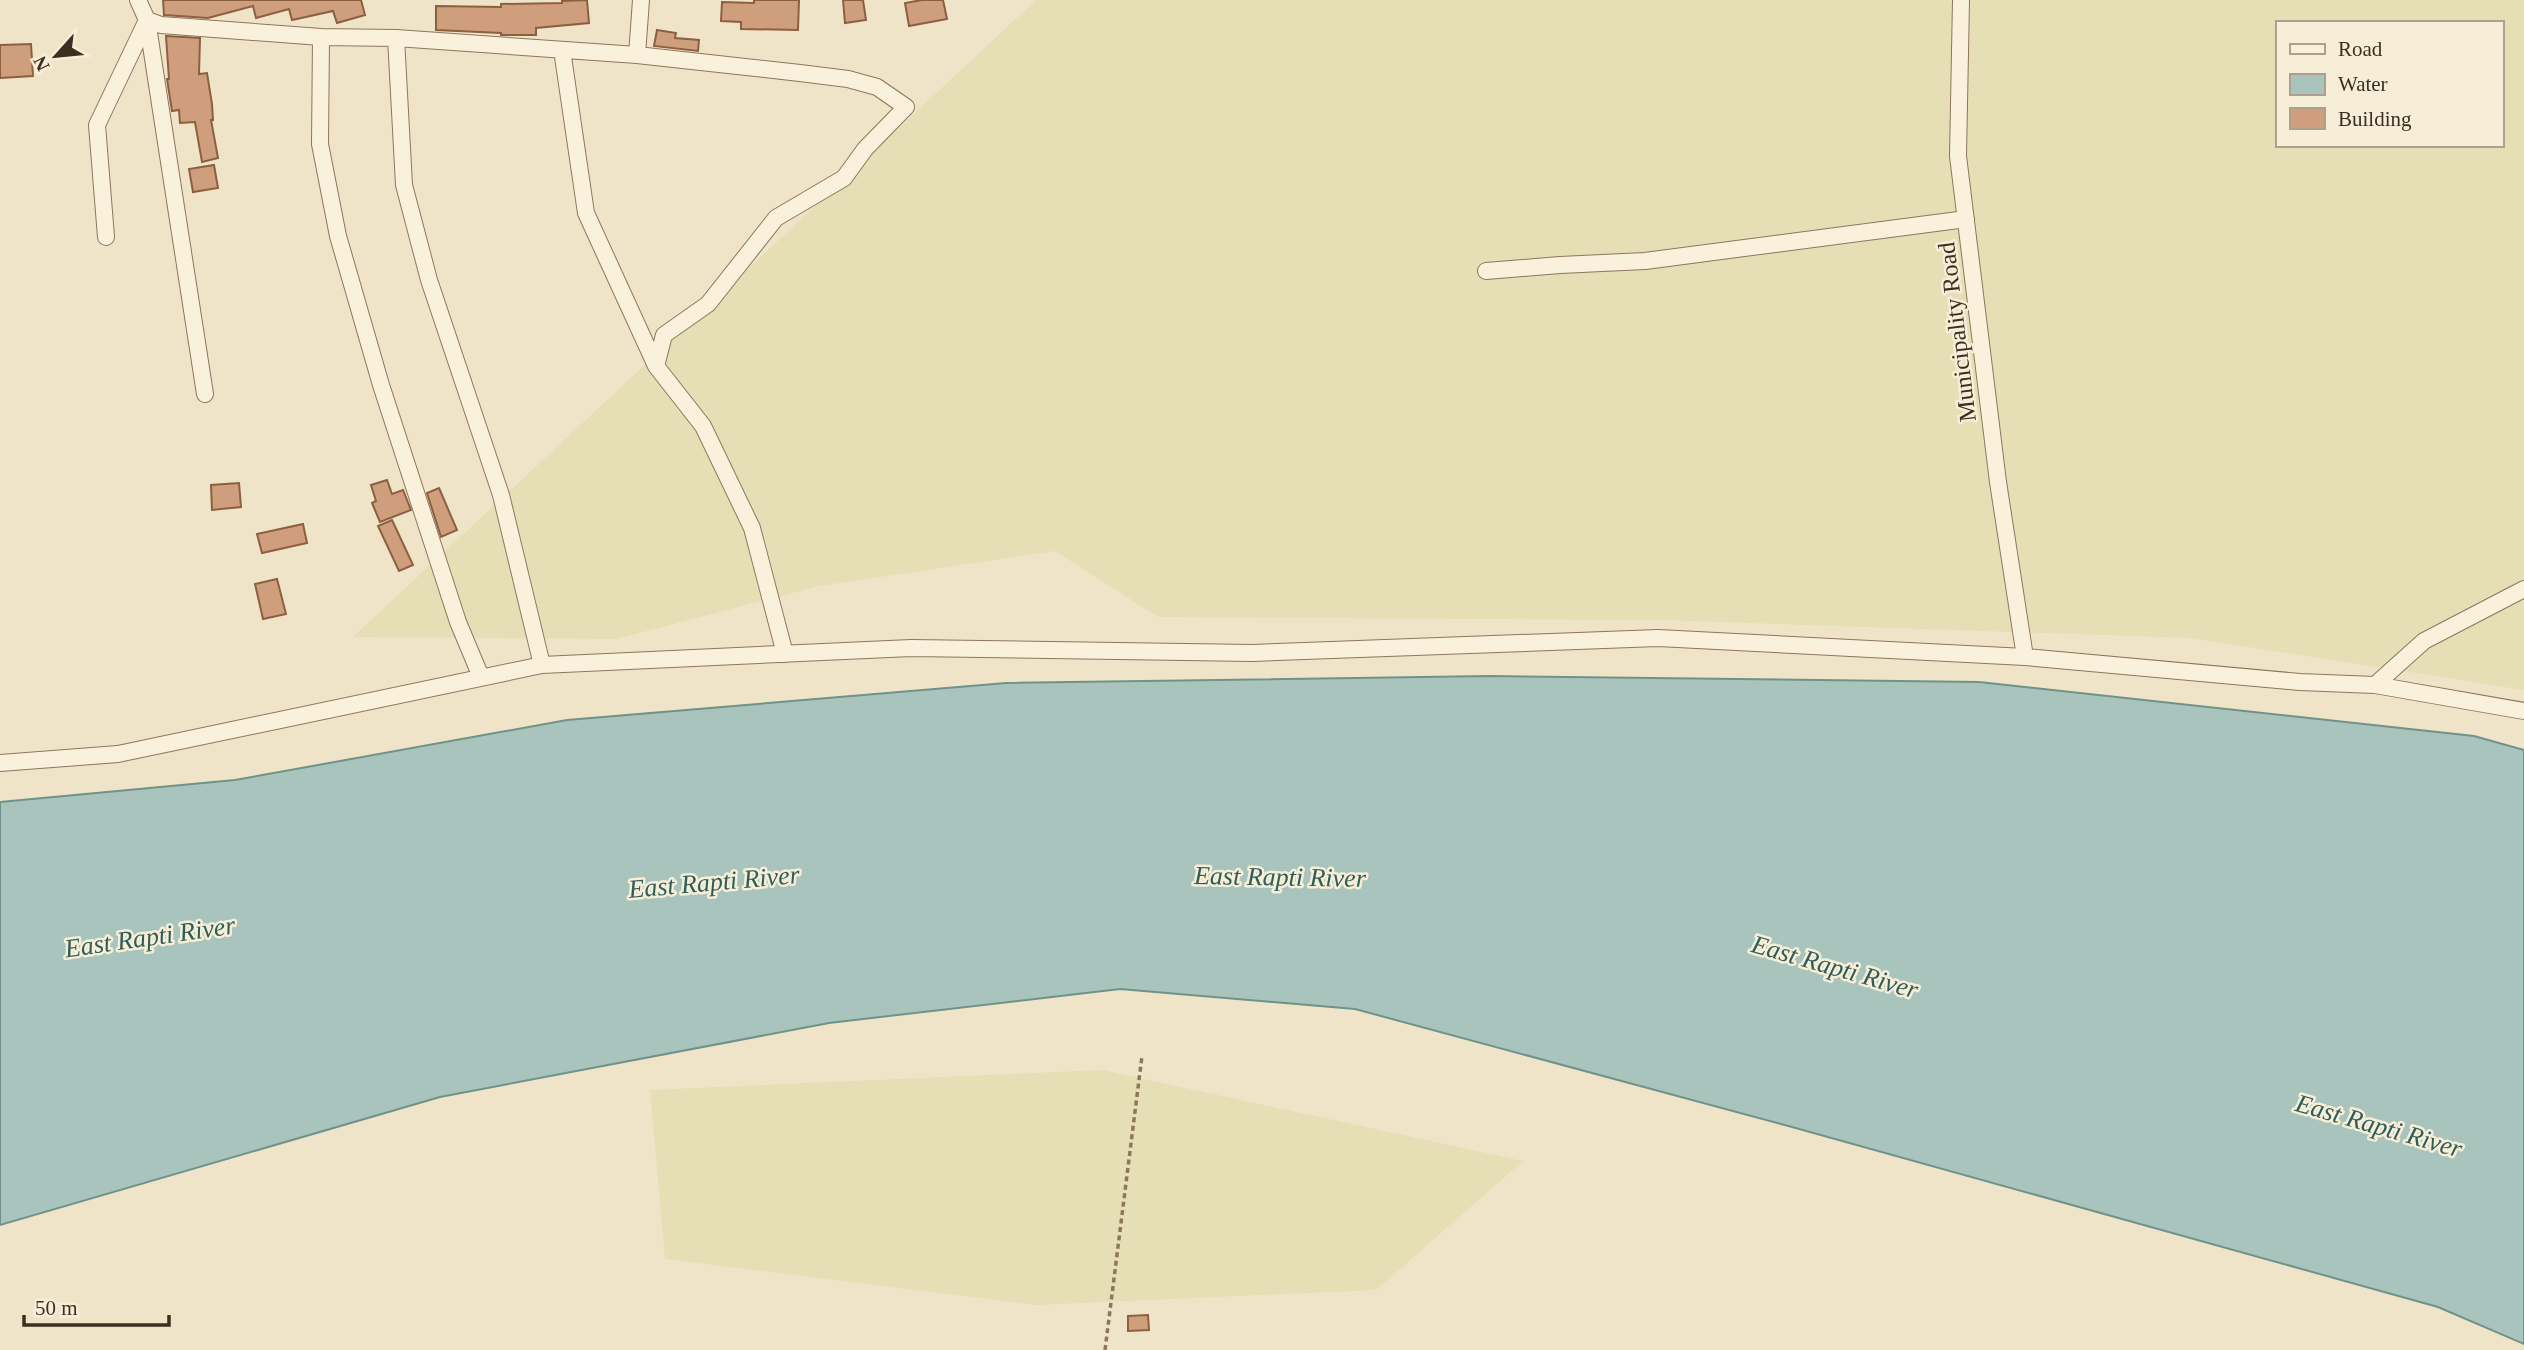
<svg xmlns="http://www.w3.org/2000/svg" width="2524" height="1350" font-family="Georgia,serif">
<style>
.farmland{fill:#e6deb5;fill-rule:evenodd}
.water{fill:#a9c4bc;stroke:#6f938a;stroke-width:2}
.building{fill:#cf9f7d;stroke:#8d5f41;stroke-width:2}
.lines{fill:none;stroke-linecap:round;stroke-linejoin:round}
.street-casing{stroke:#8d765c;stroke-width:18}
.path{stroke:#8d765c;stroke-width:3.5;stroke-dasharray:5 3.5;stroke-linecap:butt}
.street{stroke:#faf1dc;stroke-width:16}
.labels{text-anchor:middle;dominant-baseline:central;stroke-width:5;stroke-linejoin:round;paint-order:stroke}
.street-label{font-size:24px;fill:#3d2e20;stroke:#f7eed8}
.water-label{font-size:26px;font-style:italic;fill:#2f5d5a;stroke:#f7eed8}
</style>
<rect width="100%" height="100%" fill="#f0e4c8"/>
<path class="farmland" d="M1036,0h1488v690l-333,-52 -528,-18 -505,-3 -103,-66 -236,35 -203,53 -263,-2zM2277,23h224v122h-224z
M1102,1070l421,91 -147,129 -340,15 -371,-46 -15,-169z"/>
<path class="water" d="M1490,676l489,6 495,54 50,14v594l-86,-37 -646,-180 -437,-118 -235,-20 -291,34 -389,74 -440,128v-423l235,-22 332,-60 439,-37z"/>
<path class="building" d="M163,0h198l4,15 -28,8 -4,-12 -41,9 -3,-11 -33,9 -3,-12 -45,12 -44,-3z
M587,0l2,23 -53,5v7h-35v-2l-65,-3v-24l65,1v-3l61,-1v-2z
M754,0h45l-1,30 -57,-1v-7l-20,-1 1,-19 32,1z
M843,0h20l3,20 -21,3z
M922,0h21l4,19 -38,7 -4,-23z
M657,30l19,3 -1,5 24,2 -1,11 -44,-5z
M166,36l34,2 -1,36 8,-1 5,31 1,16h-2l7,38 -16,4 -7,-40 -15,1 -1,-13 -7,1 -5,-32h2z
M31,44l2,32 -33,2v-33z
M214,165l4,23 -25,4 -4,-23z
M387,480l5,14 11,-4 8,20 -31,12 -8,-19 4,-2 -5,-16z
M239,483l2,24 -29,3 -1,-25z
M439,488l18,42 -16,7 -14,-44z
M392,520l21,45 -14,6 -21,-45z
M303,524l4,19 -45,10 -5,-19z
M277,579l9,35 -23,5 -8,-35z
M1148,1315l1,15 -21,1v-15z"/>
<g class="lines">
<g class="street-casing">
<path id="street" d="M138,0l9,20 14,5 160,12 75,1 241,17 163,18 48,6 29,8 29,20 -41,42 -21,29 -68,40 -68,86 -44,31 -8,31 47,60 49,102 33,126
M1961,0l-3,156 40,326 27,175
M147,20l58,374
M321,37l-1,107 18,92 43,149 77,237 23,55
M396,38l8,147 25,95 72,215 41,170
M562,50l24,163 70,153
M637,55l4,-55
M106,237l-9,-112 50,-105
M1486,271l74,-6 85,-4 321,-42
M2375,685l49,-44 100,-52
M0,763l118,-9 424,-89 369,-17 341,5 406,-15 367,19 275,25 75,3 149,26"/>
</g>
<path class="path" d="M1105,1350l37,-294"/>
<use href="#street" class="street"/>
</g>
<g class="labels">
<g class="street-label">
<text transform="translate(1957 332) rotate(-97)">Municipality Road</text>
</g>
<g class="water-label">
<text transform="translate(1280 877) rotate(1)">East Rapti River</text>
<text transform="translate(714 882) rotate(-5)">East Rapti River</text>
<text transform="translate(150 937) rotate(-8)">East Rapti River</text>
<text transform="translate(1835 967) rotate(16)">East Rapti River</text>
<text transform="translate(2379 1126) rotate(16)">East Rapti River</text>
</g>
</g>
<rect x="2276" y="21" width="228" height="126" fill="#f7eed8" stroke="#ada18e" stroke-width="2"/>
<rect x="2290" y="44" width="35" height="10" fill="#faf1dc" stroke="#ada18e" stroke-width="2"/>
<text x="2338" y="56" font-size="21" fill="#3d2e20">Road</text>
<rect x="2290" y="74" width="35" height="21" fill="#a9c4bc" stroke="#ada18e" stroke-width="2"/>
<text x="2338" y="91" font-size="21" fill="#3d2e20">Water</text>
<rect x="2290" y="108" width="35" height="21" fill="#cf9f7d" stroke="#ada18e" stroke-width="2"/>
<text x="2338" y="126" font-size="21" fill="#3d2e20">Building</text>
<g transform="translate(56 56) rotate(243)" stroke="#f7eed8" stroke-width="5" paint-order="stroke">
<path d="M0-5L12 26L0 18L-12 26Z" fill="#3d2e20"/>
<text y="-10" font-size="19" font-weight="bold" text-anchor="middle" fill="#3d2e20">N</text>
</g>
<path d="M24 1315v10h145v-10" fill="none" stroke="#3d2e20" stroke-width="3.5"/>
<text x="35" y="1315" font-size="21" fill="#3d2e20" stroke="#f7eed8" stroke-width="5" paint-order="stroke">50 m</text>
</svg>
